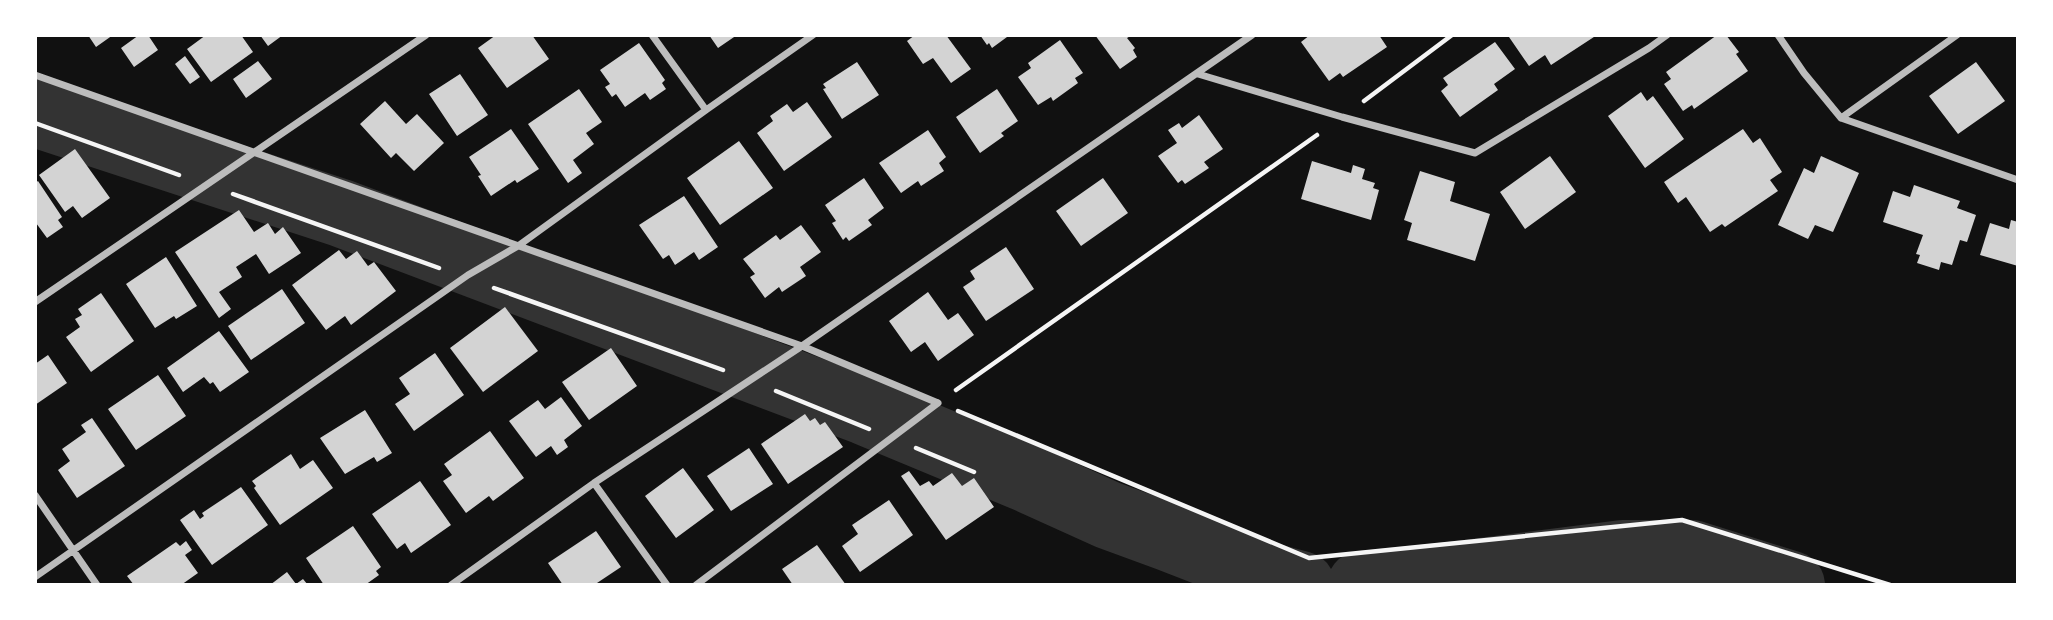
<svg xmlns="http://www.w3.org/2000/svg" width="2053" height="620" font-family="'Varela Round',sans-serif">
<style>
.lines{fill:none;stroke-linecap:round;stroke-linejoin:round}
.river{stroke:#333;stroke-width:68}
.building{fill:#d3d3d3}
.path{stroke:#f5f5f5;stroke-width:4.5}
.minor{stroke:#bcbcbc;stroke-width:7}
</style>
<rect width="100%" height="100%" fill="#111"/>
<g class="lines">
<path class="river" d="M35,113l306,100 524,198 159,66 84,38 60,22 103,40 30,8
M1361,585l97,-10 165,-21h69l99,31"/>
</g>
<path class="building" d="M88,35h25l-17,12z
M139,35h9l10,15 -24,17 -13,-19z
M206,35h35l12,17 -42,30 -24,-33z
M260,35h23l-15,11z
M496,35h36l17,24 -42,29 -29,-40z
M709,35h28l-19,13z
M915,35h31l25,34 -20,14 -18,-25 -10,6 -16,-23z
M980,35h25l2,2 -15,11 -3,-5 -2,2z
M1095,35h37l-5,3 8,10 -2,2 4,7 -17,12z
M1310,35h69l8,12 -44,30 -3,-4 -11,8 -28,-39z
M1511,35h86l-46,30 -6,-10 -16,11 -20,-29z
M1717,35h9l13,17 -3,2 12,17 -54,38 -2,-4 -9,6 -19,-27 7,-5 -5,-7z
M1060,40l23,33 -8,5 3,5 -25,18 -2,-4 -13,8 -20,-28 13,-9 -3,-5z
M1495,42l20,27 -21,15 4,6 -38,27 -19,-26 7,-6 -5,-7z
M639,43l26,37 -3,3 4,6 -16,11 -5,-7 -20,14 -9,-13 -4,3 -7,-10 5,-3 -10,-14z
M185,56l15,21 -10,7 -15,-20z
M258,61l14,18 -26,19 -13,-19z
M857,62l22,33 -37,24 -19,-30 3,-1 -3,-4z
M1976,62l29,39 -47,33 -29,-38z
M460,74l28,41 -31,21 -28,-42z
M579,89l23,33 -16,11 8,11 -21,16 9,13 -14,10 -40,-59z
M997,89l21,32 -17,12 3,3 -24,17 -24,-36z
M1641,92l6,9 6,-5 31,43 -39,29 -37,-52z
M385,101l21,23 11,-10 27,29 -30,28 -18,-18 -5,5 -31,-34z
M807,102l25,35 -48,34 -27,-38 16,-12 -3,-5 17,-12 6,8z
M1199,115l24,34 -19,13 5,6 -24,16 -3,-4 -4,3 -20,-27 19,-13 -9,-13 11,-7 3,5z
M511,129l28,40 -22,14 -2,-3 -24,16 -13,-20 3,-1 -12,-18z
M1743,129l10,14 7,-5 22,34 -12,8 8,11 -53,36 -3,-3 -12,8 -24,-35 -8,6 -14,-21z
M928,130l18,27 -7,6 5,8 -23,15 -3,-5 -17,12 -22,-30z
M739,141l34,47 -53,37 -33,-47z
M75,149l35,49 -28,20 -9,-12 -8,6 -26,-37z
M1550,156l26,36 -51,37 -25,-37z
M1821,156l38,17 -26,59 -18,-7 -7,14 -30,-14 26,-57 10,5z
M1312,161l39,12 2,-8 12,4 -3,10 13,4 -2,5 6,2 -8,30 -70,-21z
M1420,171l35,11 -5,19 40,13 -15,47 -68,-21 5,-17 -8,-3z
M864,178l20,30 -16,12 4,5 -23,16 -3,-4 -3,3 -11,-17 4,-2 -11,-16z
M1103,178l25,35 -47,33 -25,-35z
M38,181l24,36 -4,3 5,7 -16,11 -11,-15 -1,1v-41z
M1914,185l46,16 -3,7 19,7 -9,27 -7,-2 -8,25 -11,-3 -2,8 -22,-7 3,-8 -4,-1 7,-19 -40,-13 10,-31 17,6z
M684,196l34,51 -19,13 -5,-8 -19,13 -6,-10 -6,4 -24,-34z
M239,210l15,22 14,-9 7,11 8,-7 18,26 -32,21 -13,-20 -20,13 6,10 -23,15 12,17 -12,9 -44,-66z
M2011,220l7,2v44l-38,-11 10,-32 19,6z
M801,225l20,27 -21,15 6,9 -24,16 -3,-5 -14,11 -15,-21 5,-3 -12,-15 33,-24 4,5z
M1006,247l28,42 -48,32 -23,-34 12,-8 -5,-8z
M339,250l7,9 11,-8 11,15 6,-4 22,29 -45,34 -6,-9 -19,14 -34,-45z
M166,257l31,49 -21,13 -2,-3 -19,12 -29,-44z
M282,289l23,34 -54,37 -23,-34z
M928,292l20,28 10,-7 16,22 -36,26 -13,-19 -14,10 -22,-31z
M101,293l33,48 -43,31 -25,-35 14,-10 -5,-8 7,-4 -4,-6z
M505,307l33,44 -55,41 -33,-44z
M219,331l30,41 -29,20 -7,-10 -3,2 -6,-7 -21,15 -16,-24z
M611,348l26,38 -48,34 -27,-38z
M435,353l29,42 -50,36 -19,-27 15,-10 -11,-16z
M48,355l19,28 -32,22v-41z
M158,375l28,41 -50,34 -28,-41z
M561,397l21,29 -18,14 4,7 -11,8 -6,-9 -15,11 -27,-36 29,-21 7,9z
M365,410l27,43 -15,9 -3,-5 -29,17 -25,-36z
M805,414l5,7 5,-3 5,7 5,-3 18,25 -55,37 -27,-40z
M92,418l33,48 -48,32 -19,-28 12,-9 -8,-12 24,-17 -5,-7z
M490,431l34,47 -31,23 -4,-5 -23,17 -23,-32 9,-6 -8,-11z
M749,448l24,36 -42,27 -24,-35z
M291,454l9,15 13,-9 20,28 -53,37 -26,-37 2,-2 -4,-5z
M683,468l31,42 -38,28 -31,-42z
M909,471l11,15 9,-5 4,5 19,-13 10,13 12,-8 20,29 -48,33 -45,-64z
M420,481l31,44 -40,28 -6,-10 -8,6 -25,-35z
M241,487l27,38 -56,40 -32,-45 14,-10 6,9 4,-3 -2,-3z
M889,500l24,35 -53,37 -18,-26 16,-12 -6,-9z
M353,526l28,41 -5,4 3,4 -14,10h-41l-18,-27z
M596,531l25,36 -27,18h-31l-15,-22z
M186,541l6,9 -7,5 13,18 -17,12h-47l-7,-9 49,-34 4,4z
M817,545l29,40h-53l-11,-16z
M287,572l9,12 7,-5 5,6h-38z"/>
<g class="lines">
<path class="path" d="M1364,101l88,-66
M35,123l144,52
M233,194l206,74
M494,288l229,82
M956,390l361,-255
M776,391l93,38
M958,411l351,147 373,-38 208,65
M916,448l58,24"/>
<path class="minor" d="M1778,35l26,38 37,45 177,62
M1198,74l144,43 133,36 174,-105 18,-13
M35,75l767,271 136,57
M706,110l107,-75
M1841,118l116,-83
M35,302l391,-267
M594,483l73,102
M35,495l62,90
M35,577l433,-302 50,-29 188,-136 -54,-75
M451,585l143,-102 208,-137 450,-311
M696,585l242,-182"/>
</g>
<rect width="2053" height="620" fill="none" stroke="#ffffff" stroke-width="74"/>
</svg>
